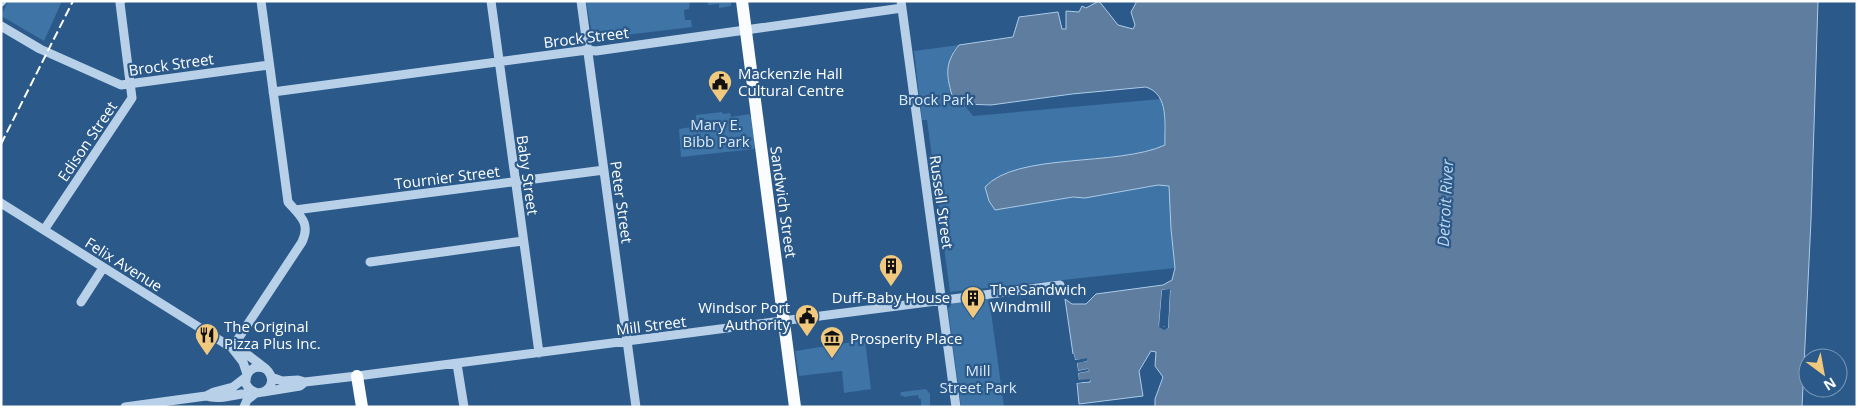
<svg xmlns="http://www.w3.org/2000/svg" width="1858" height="408" font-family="'Open Sans',sans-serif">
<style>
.green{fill:#3e74a6}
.water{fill:#5e7d9f;stroke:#accce9;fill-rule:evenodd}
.pier{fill:#2a598a;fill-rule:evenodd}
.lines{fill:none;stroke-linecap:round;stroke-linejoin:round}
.minor{stroke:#b8d1e9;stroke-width:9}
.major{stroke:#fafcfe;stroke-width:12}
.rail{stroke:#fff;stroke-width:2;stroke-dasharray:9 4;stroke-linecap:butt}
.labels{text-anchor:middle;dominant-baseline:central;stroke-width:4.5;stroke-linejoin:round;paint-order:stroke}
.street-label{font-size:15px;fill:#fff;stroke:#2a598a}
.poi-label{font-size:15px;fill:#fff;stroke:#2a598a;text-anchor:start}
.park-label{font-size:15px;fill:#dbe9f7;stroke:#2a598a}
.water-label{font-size:16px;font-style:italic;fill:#c3daf0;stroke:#2a598a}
</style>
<rect width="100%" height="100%" fill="#2a598a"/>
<path class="green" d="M8,1h54l-18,40 -41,-24v-5z
M586,1h116l-12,1 -1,7 -5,1 1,10h6l1,7 -99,12z
M708,1h23v5l-12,2v-4l-11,1z
M959,45l-6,6v48l11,5 9,12 188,-17 3,9 1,37 -13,6 -28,6 -57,4 -72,49 78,-13 12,1 73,-13h11l2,44 4,39 -225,24 -23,-172h-5l-8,-69z
M722,112l1,2 7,-1 1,4 18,-3 4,7 3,21 -2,7 -73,8 -2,-28 18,-3 -1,-11z
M989,297l15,110h-43l-13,-98 5,-7z
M865,340l6,49 -27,4 -2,-22 -43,5 -4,-25z
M926,389l4,5v13h-10l1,-1v-7h-2l-1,-4 -13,2 -5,-2 1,-3z"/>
<path class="water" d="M1099,1l19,24 15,4 2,-4 -4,-13 6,-11h681l-7,219 -9,187h-647v-8l8,-22 -8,-11 1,-14 -5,-1 -12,20 4,25 -64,8 -2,-21 13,-1v-2l-11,1 -1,-8 11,-2 -1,-2 -10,2 -1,-9 10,-1 -1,-2 -11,1 -1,-6h-1l-8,-55 7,5h14l10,-10 67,-9 9,-5 3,-12 -4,-39 -2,-43 -11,-1 -73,13 -12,-1 -78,13 -6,-9 -4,-14c32,-35 132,-20 180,-42 -1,-20 5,-50 -19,-58l-74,7 -81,11 -27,-1 -11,-5c-6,-22 -10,-34 6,-54l54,-8 6,-20 39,-5 4,17h4v-18l13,1 3,-6 4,2zM1162,290h8l-2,38 -9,-2z"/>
<path class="pier" d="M1170,289l-2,39 -4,2 -5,-3 3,-37zM1164,292h4l-2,34 -2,1 -2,-2z
M1073,354h1l1,6 12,-2v3l-10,2 1,8 10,-2 1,2 -11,2 1,7 11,-1v2l-13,2z"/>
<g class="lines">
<path class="minor" d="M491,1l48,352
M581,1l55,406
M901,1l55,406
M1,2l1,-1
M1,26l39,23 81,36 148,-20
M273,92l314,-42 9,1 306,-43
M1,203l231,145c14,3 23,13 34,21 17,16 -9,35 -20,15 -1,-13 8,-20 20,-15
M295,210l309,-40
M44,230l88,-132 -12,-95 1,-2
M370,262l153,-21
M81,302l22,-34
M232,348l70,-106c9,-19 -2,-26 -14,-40l-27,-201
M232,348l11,14 4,12
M457,364l7,43
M271,377l11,4 16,-1 7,2 52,-6 703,-91
M263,392l37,-6 5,-4
M206,396c16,5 33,-4 49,-3
M125,407l81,-11 8,-4 19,-5 13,-10
M244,407l3,-7 9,-7"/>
<path class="major" d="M742,1l53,406
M357,376l5,31"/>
<path class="rail" d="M1,144l72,-143"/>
</g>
<defs>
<g id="civic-pin" transform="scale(1.25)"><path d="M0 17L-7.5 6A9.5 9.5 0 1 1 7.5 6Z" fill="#f0c97f" stroke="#2a598a"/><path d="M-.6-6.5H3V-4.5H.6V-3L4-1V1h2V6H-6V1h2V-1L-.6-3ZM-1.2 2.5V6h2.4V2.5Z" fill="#111"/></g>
<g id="building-pin" transform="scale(1.25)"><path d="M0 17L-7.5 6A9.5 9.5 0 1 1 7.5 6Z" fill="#f0c97f" stroke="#2a598a"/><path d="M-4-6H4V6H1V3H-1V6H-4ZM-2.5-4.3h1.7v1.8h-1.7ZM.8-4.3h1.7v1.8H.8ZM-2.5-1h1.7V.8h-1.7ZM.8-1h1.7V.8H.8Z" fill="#111"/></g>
<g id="restaurant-pin" transform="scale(1.25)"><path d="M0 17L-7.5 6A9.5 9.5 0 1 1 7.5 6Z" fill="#f0c97f" stroke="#2a598a"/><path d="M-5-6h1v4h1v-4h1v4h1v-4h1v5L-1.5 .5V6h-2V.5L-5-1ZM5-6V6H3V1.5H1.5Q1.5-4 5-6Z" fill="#111"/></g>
<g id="museum-pin" transform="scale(1.25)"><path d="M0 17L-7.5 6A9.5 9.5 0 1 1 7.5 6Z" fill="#f0c97f" stroke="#2a598a"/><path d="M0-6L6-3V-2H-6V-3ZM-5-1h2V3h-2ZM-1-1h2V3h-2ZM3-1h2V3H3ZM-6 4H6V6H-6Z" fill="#111"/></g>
</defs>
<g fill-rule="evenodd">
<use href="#civic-pin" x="720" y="82"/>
<use href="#building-pin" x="891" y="266"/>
<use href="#building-pin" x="973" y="298"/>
<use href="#civic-pin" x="807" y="316"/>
<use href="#restaurant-pin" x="207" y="335"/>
<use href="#museum-pin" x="832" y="338"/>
</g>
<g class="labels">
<g class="street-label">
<text transform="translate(586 37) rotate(-7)">Brock Street</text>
<text transform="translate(171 64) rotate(-8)">Brock Street</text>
<text transform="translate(87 141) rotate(-56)">Edison Street</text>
<text transform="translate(528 175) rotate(82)">Baby Street</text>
<text transform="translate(447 177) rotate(-7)">Tournier Street</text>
<text transform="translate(622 202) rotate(82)">Peter Street</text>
<text transform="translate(784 202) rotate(82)">Sandwich Street</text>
<text transform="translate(942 202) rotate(82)">Russell Street</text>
<text transform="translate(124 264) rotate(32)">Felix Avenue</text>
<text transform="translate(651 325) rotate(-7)">Mill Street</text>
</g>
<g class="poi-label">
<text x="738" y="73">Mackenzie Hall<tspan x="738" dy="17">Cultural Centre</tspan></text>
<text x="990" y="289">The Sandwich<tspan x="990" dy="17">Windmill</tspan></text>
<text x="891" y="297" text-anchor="middle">Duff-Baby House</text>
<text x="790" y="307" text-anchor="end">Windsor Port<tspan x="790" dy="17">Authority</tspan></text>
<text x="224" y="326">The Original<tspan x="224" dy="17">Pizza Plus Inc.</tspan></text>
<text x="850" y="338">Prosperity Place</text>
</g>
<g class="park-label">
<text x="936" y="99">Brock Park</text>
<text x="716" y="124">Mary E.<tspan x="716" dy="17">Bibb Park</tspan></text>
<text x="978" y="370">Mill<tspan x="978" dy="17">Street Park</tspan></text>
</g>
<g class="water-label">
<text transform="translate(1445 203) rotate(-87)">Detroit River</text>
</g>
</g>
<rect width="1858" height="408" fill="none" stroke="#ffffff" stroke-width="5"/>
<g transform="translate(1823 373) rotate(148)"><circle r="24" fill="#2a598a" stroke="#7f9bb9"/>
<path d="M0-4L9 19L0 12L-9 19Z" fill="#f0c97f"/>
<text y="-8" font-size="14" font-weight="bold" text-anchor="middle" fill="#ffffff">N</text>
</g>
</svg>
